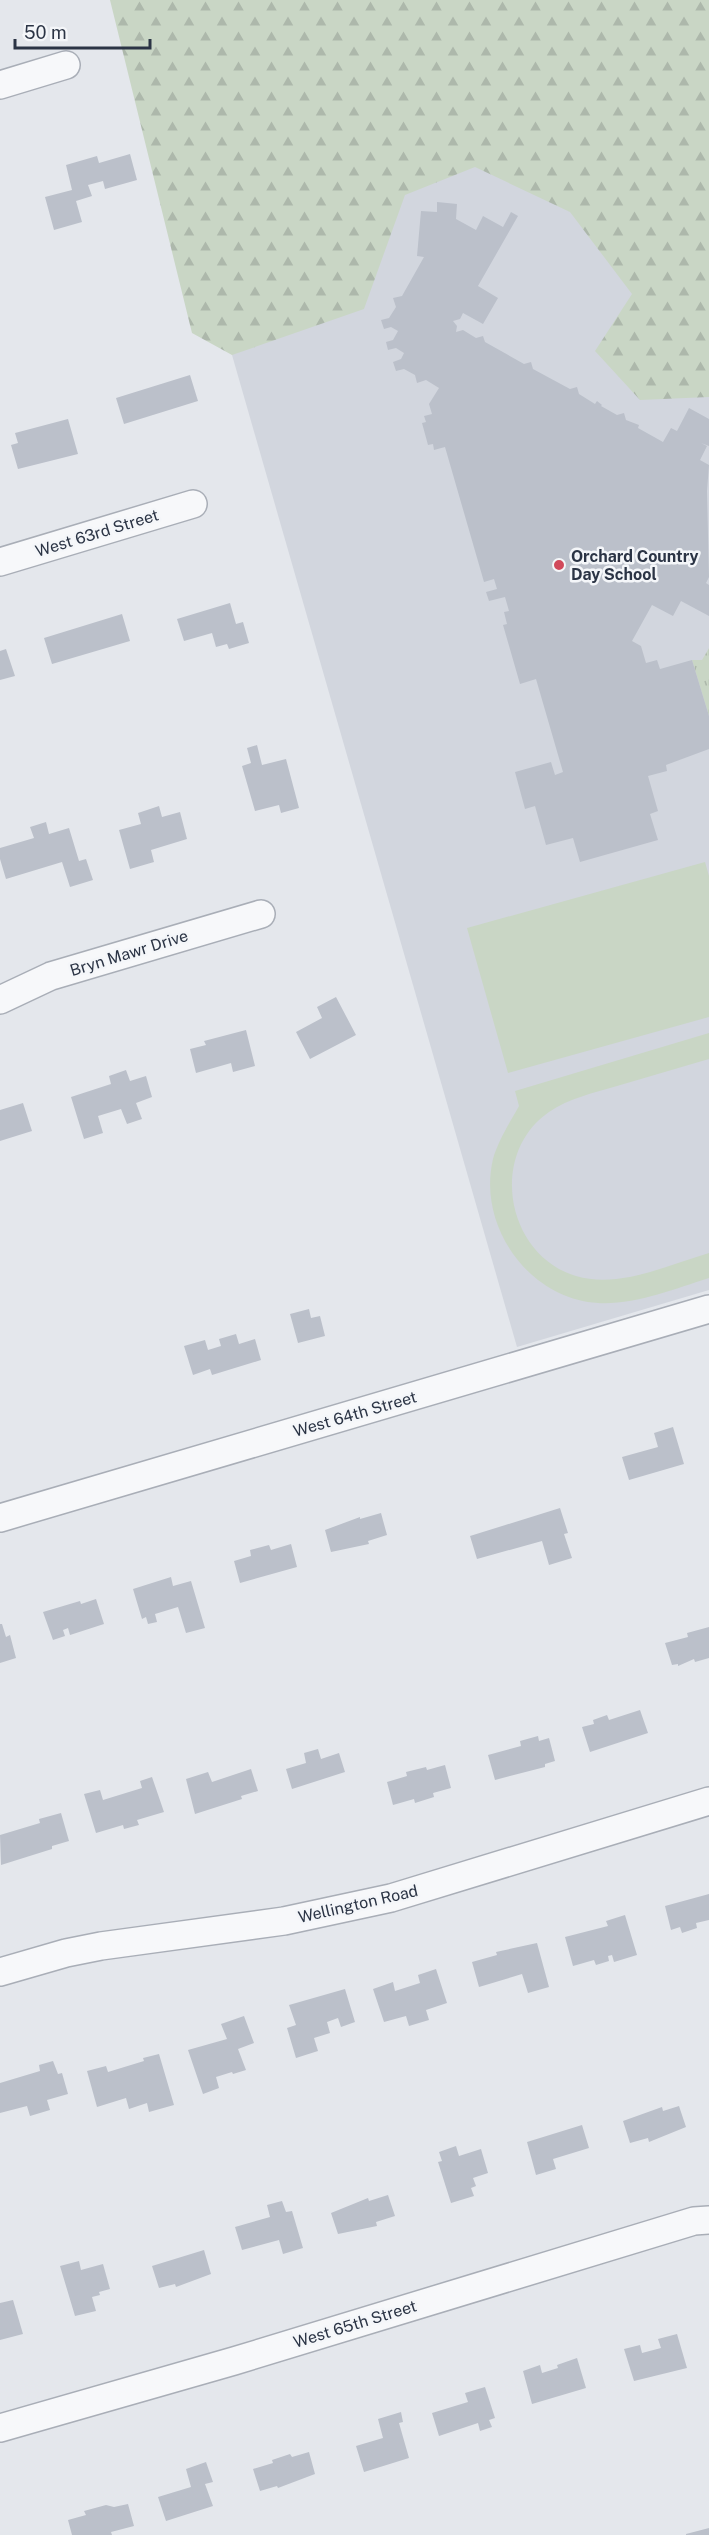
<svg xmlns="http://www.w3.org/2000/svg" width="709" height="2535" font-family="'Public Sans',sans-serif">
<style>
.built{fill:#d2d6de}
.forest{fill:url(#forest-firs)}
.park{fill:url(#park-tufts)}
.pitch{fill:#c9d6c5}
.building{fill:#bbc0ca}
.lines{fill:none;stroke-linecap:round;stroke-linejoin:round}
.minor-casing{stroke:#a9aeb7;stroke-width:30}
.minor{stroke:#f7f8fa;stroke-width:27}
.poi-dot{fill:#d1495b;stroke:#f4f6f9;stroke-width:2}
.labels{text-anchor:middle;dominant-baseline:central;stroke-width:5;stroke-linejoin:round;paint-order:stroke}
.street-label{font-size:16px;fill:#2b3445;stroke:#f4f6f9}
.poi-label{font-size:16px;font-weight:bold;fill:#2b3445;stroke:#f4f6f9;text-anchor:start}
</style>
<defs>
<pattern id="forest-firs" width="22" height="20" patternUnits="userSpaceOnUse" patternTransform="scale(1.5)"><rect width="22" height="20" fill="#c9d6c5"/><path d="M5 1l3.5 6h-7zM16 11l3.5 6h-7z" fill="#adb8ab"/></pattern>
<pattern id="park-tufts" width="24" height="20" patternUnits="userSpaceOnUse" patternTransform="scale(1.5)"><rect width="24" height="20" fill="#c9d6c5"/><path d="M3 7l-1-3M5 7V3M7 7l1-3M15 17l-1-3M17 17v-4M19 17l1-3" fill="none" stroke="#adb8ab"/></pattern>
</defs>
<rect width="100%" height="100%" fill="#e4e7ec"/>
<path class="built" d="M136,0h573v1290l-192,57 -285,-992z"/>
<path class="forest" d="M110,0h599v397l-69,3 -45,-49 37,-57 -62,-82 -95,-45 -70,28 -41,114 -132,46 -40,-22z"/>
<path class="park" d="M709,648v68l-17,-56h10z"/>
<path class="pitch" d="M705,862l4,14v141l-201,56 -41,-145z
M709,1033v26c-31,9 -61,18 -92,27 -23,7 -48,12 -68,26 -61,42 -43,143 27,164 43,13 92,-11 133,-23v25c-35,11 -74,27 -111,25 -69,-4 -121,-77 -105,-144 5,-18 17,-37 26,-53l-4,-15z"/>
<path class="building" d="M130,154l7,26 -32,9 -2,-8 -15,4 4,11 -16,5 6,21 -28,8 -9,-33 27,-7 -6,-25 31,-9 2,7z
M437,202l20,2 -1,15 20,11 7,-14 20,11 8,-15 7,4 -40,70 20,12 -15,26 -20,-11 -3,6 -7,2 4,5 -1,6 7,-2 13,8 7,-2 2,6 39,22 7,-2 2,7 37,20 7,-2 2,7 16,10 2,-3 5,4 -1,1 16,9 7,-2 2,7 13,5 -1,3 25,14 8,-14 6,3 12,-23 20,11v27l-8,-3 6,3 -7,14 9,5 -2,26 2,86 -3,6 3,2v31l-28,-15 -8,15 -21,-11 -20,36 9,5 5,17 11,-3 3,9 32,-9 17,56v33l-43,16 1,6 -19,5 10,35 -8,3 8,26 -78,22 -7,-24 -27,7 -11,-39 -10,3 -10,-37 36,-10 4,13 8,-3 -27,-93 -16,5 -17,-59 4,-1 -3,-12 5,-1 -4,-14 -16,4 -3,-9 11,-3 -3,-10 -10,3 -39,-135 -11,3 -1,-6 -5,1 -6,-22 4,-1 -2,-6 8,-2 -3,-10 10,-16 -13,-8 -9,3 -2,-8 -11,-6 -8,2 -3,-9 8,-3 3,-6 -8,-5 -8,2 -2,-8 7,-2 5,-9 -7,-4 -7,2 -3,-9 8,-2 7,-11 -3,-9 9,-2 22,-39 -7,-1 4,-45 16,1z
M190,375l8,26 -74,23 -8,-26z
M68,419l10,35 -60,15 -7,-24 7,-2 -3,-10z
M230,603l6,21 7,-2 6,21 -20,6 -2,-5 -11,3 -4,-14 -28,8 -7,-22z
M122,614l8,27 -78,23 -8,-26z
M6,649l9,27 -15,4v-29z
M257,745l5,20 24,-6 13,49 -18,5 -2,-8 -24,6 -13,-45 9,-3 -4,-15z
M159,806l3,11 18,-5 7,27 -36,11 3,12 -24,7 -11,-39 22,-6 -3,-11z
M46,822l3,12 20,-6 10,33 7,-2 7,21 -23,7 -8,-25 -56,17 -6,-20v-11l34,-10 -4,-11z
M336,997l20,38 -46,24 -14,-27 26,-14 -5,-11z
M246,1030l9,36 -22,6 -2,-9 -35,10 -6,-24 16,-4 -2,-4z
M126,1070l4,11 16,-5 6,21 -16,6 6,16 -15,5 -6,-15 -23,7 5,17 -19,6 -13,-42 40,-13 -2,-8z
M23,1103l9,28 -32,10v-31z
M309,1309l2,9 9,-2 5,20 -27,7 -8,-29z
M236,1334l3,10 16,-5 6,21 -49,15 -2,-6 -17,6 -9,-29 21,-6 3,10 13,-4 -2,-7z
M673,1427l11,37 -55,16 -7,-23 36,-10 -4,-14z
M560,1508l8,25 -4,1 8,24 -23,7 -7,-24 -65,18 -7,-23z
M381,1513l6,22 -19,6 1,3 -38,8 -6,-22 35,-13v2z
M291,1544l6,23 -57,16 -6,-22 17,-5 -1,-6 19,-5 2,5z
M171,1577l2,9 18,-5 14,47 -19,5 -8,-26 -23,7 2,8 -9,2 -2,-7 -4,2 -9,-30z
M96,1599l8,25 -34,11 -2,-7 -5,2 2,6 -12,4 -10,-28 37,-11 1,3z
M0,1624h2l4,13 4,-2 6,23 -16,5z
M709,1627v31l-14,4 -1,-3 -16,7v-2l-6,1 -7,-22 23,-6 -1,-4z
M640,1710l8,23 -58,19 -8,-25 12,-3 -1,-4 14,-5 2,5z
M538,1736l1,5 10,-3 6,23 -10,3v3l-50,13 -7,-25 33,-9 -1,-5z
M318,1749l3,10 18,-6 6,19 -53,17 -6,-20 20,-6 -2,-10z
M445,1765l6,23 -18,5 1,4 -19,6 -1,-4 -21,6 -6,-23 20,-6 -1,-4 20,-5 1,3z
M251,1769l7,22 -17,5 1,3 -47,15 -9,-35 22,-7 4,10z
M152,1777l12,35 -27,8 2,5 -15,4 -1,-4 -27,8 -12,-39 16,-4 3,10 39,-12 -2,-7z
M61,1813l8,28 -17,5v3l-51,16 -1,-30 40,-12 -1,-4z
M709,1894v26l-13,3 1,5 -15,5 -2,-6 -9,3 -6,-24z
M625,1915l12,40 -23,7 -2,-7 -4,1 1,5 -13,4 -2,-5 -21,6 -8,-29 43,-11 -2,-5z
M537,1943l12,44 -21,6 -6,-19 -43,13 -7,-25 25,-7 -1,-3z
M436,1969l11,34 -21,7 3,10 -20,6 -3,-10 -22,6 -11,-33 20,-7 2,9 25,-8 -2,-8z
M345,1989l10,33 -14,5 -3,-9 -11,4 3,11 -16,5 4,13 -22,7 -9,-30 9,-3 -7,-20z
M244,2016l10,27 -16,6 8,21 -13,4 -1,-2 -16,5 3,11 -16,6 -15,-44 39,-11 -6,-15z
M159,2054l15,51 -25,7 -2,-9 -18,6 -3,-11 -29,9 -10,-36 19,-5 2,6 36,-11 -1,-3z
M53,2061l5,13 4,-1 6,21 -21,6 3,10 -20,6 -3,-10 -27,7v-30l40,-12 -1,-6z
M679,2106l7,21 -37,15 -1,-4 -18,5 -7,-22 39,-14 1,4z
M582,2125l7,23 -36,11 3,10 -20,6 -9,-33z
M456,2146l3,10 22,-7 7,24 -15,5 3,8 -5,2 3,8 -23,7 -13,-41 4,-1 -3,-9z
M388,2195l7,21 -19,6 1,4 -39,8 -7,-21 37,-15 1,3z
M282,2201l4,11 6,-1 11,37 -20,6 -4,-14 -37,10 -7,-23 35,-10 -3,-12z
M204,2250l7,24 -35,13 -1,-3 -16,4 -7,-22z
M79,2261l2,9 22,-6 7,25 -11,3 1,3 -8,2 4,14 -21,5 -15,-50z
M13,2300l10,34 -23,6v-37z
M677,2334l10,34 -53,13 -10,-32 16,-4 2,8 19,-5 -3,-9z
M577,2358l9,30 -54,16 -9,-33 17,-6 2,8 16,-5 -1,-3z
M485,2387l10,31 -6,2 3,7 -12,4 -2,-8 -39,13 -7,-23 36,-11 -3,-9z
M401,2412l2,10 -4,1 10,35 -45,14 -8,-26 27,-8 -5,-19z
M309,2452l6,22 -37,14 -1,-2 -17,5 -7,-22 20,-6 -1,-3 18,-6 2,3z
M206,2462l7,20 -8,2 8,22 -47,15 -8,-24 33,-10 -5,-18z
M128,2504l6,22 -23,6 1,3h-40l-4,-15 18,-5 -2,-4 22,-6 8,2z
M709,2528v7h-23v-1z"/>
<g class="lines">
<g class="minor-casing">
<path id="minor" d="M0,85l66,-20
M0,562l193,-58
M0,1000l51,-24 210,-62
M0,1518l709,-209
M0,1972l66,-19 35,-7 183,-25 107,-23 318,-97
M0,2428l234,-67 460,-140 15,-1"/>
</g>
<use href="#minor" class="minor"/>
</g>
<circle class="poi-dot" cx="559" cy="565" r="6"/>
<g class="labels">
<g class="street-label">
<text transform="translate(97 533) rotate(-17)">West 63rd Street</text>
<text transform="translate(129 953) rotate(-17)">Bryn Mawr Drive</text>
<text transform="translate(355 1414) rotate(-16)">West 64th Street</text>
<text transform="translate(358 1904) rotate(-13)">Wellington Road</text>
<text transform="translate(355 2324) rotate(-17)">West 65th Street</text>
</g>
<g class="poi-label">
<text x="571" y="556">Orchard Country<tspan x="571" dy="18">Day School</tspan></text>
</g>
</g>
<path d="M15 39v9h135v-9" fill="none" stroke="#2b3445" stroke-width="3"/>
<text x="24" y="39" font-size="18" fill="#2b3445" stroke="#f4f6f9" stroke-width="4.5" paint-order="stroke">50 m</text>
</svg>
